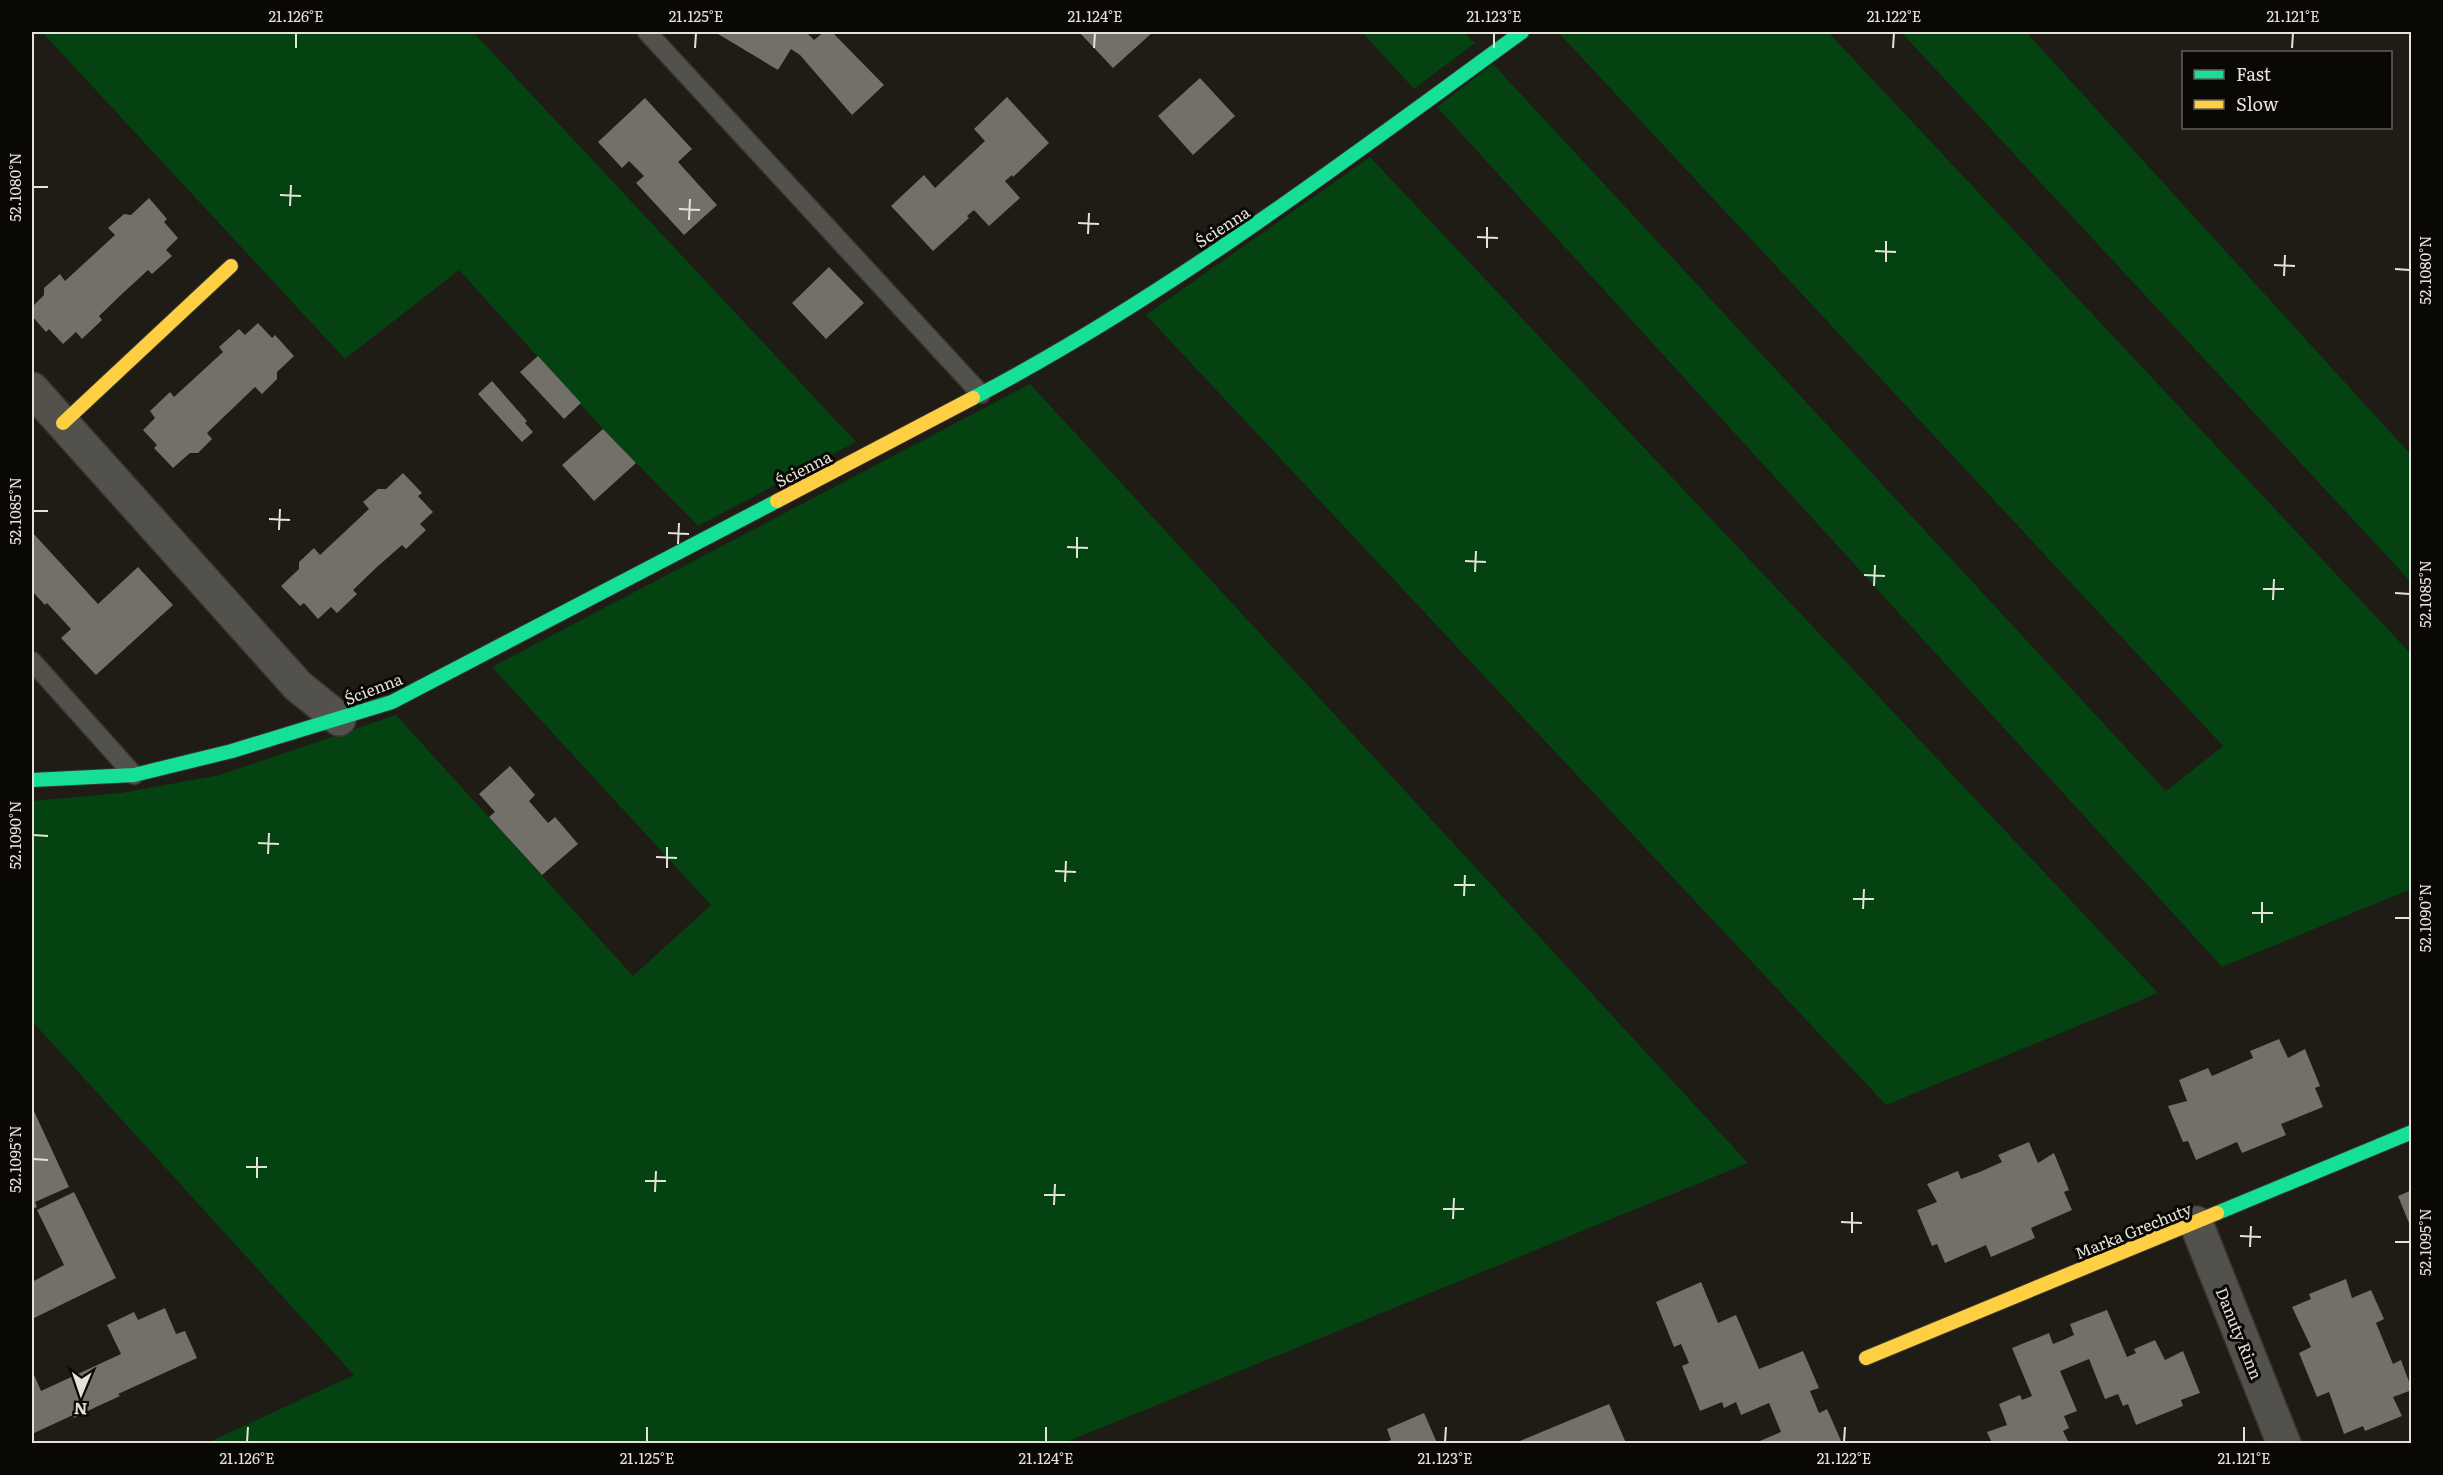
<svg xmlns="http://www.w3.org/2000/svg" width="2443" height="1475" font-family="Literata,serif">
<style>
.green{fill:#054212}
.building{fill:#727069}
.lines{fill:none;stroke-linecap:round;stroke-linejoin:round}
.lane-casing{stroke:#383630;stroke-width:21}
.street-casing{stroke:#383630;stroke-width:36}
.fast-casing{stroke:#383630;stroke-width:16}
.slow-casing{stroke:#383630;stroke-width:16}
.lane{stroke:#52514b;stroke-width:18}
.street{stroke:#52514b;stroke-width:33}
.fast{stroke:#16e098;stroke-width:14}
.slow{stroke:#ffcf43;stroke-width:14}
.ticks{fill:none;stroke:#e5e2d9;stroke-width:2}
.labels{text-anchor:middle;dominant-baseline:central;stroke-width:6;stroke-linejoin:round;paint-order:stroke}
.street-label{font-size:16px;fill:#e5e2d9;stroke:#0a0804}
.neatline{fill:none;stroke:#e5e2d9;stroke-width:2}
.ticks-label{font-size:15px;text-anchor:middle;fill:#e5e2d9}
</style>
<rect width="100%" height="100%" fill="#1e1c14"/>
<path class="green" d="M42,32h431l383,410 -158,84 -95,-97 -144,-159 -114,89z
M1362,32h102l11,11 -61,46z
M1558,32h270l583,622v235l-189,78 -785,-860 56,-43 673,727 57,-45z
M1901,32h125l385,423v127z
M1370,157l788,836 -272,112 -740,-790z
M1030,384l718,779 -684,280h-857l147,-68 -322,-354v-220l89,-8 99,-18 176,-60 237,261 78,-71 -219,-238z"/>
<path class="building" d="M719,32h87l8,8 10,-8h8l52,53 -32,30 -52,-60 -9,-6 -13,21 -60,-36z
M1079,32h74l-40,36z
M1200,78l35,38 -42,39 -35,-39z
M1007,97l42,46 -36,34 -1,-2 -7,6 15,17 -31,28 -15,-16 -7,6 2,2 -36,33 -42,-45 33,-31 11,13 50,-47 -11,-12z
M645,98l47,51 -14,13 39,43 -33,30 -48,-52 8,-7 -15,-15 -7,7 -24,-26z
M149,198l18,21 -3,3 14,16 -12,12 6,6 -20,18 -4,-4 -25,23 -24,23 3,4 -20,19 -6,-7 -13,12 -14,-15 -3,3 -14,-16v-9l12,-12v-7l16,-14 5,7 50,-46 -7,-7 16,-14 7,1z
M829,267l35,36 -38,36 -34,-36z
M258,323l14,15 3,-3 19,21 -17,16v7l-15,15 -7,-7 -48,46 5,6 -14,14h-8l-17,15 -19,-20 3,-3 -14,-15 12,-12 -5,-7 20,-19 4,5 49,-45 -4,-5 20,-18 6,6z
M538,356l43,47 -17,16 -44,-47z
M492,381l35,40 -2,2 8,9 -11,10 -44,-48z
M603,429l33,34 -42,38 -32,-36z
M403,473l19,20 -4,3 15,16 -13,12 6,6 -20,19 -4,-4 -25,22 -24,23 4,4 -20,19 -6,-6 -13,12 -14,-16 -4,3 -19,-20 18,-17v-7l15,-14 6,7 49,-46 -6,-7 15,-13h8z
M32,532l66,72 40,-37 35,38 -77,70 -35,-37 10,-9 -24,-26 -2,2 -13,-14z
M510,766l25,29 -6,6 19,22 7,-6 23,27 -36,31 -53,-58 6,-5 -16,-18z
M2279,1039l9,19 17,-9 15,37 -5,2 8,19 -42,17 5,11 -44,18 -5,-11 -41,18 -8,-19 -5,1 -15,-36 19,-5 -8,-21 29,-12 4,8 41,-18 -3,-7z
M33,1109l36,78 -34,15 2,5 -5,2v-99z
M2029,1142l9,21 16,-10 15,37 -5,2 8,18 -41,18 4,10 -44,19 -5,-12 -41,18 -8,-19 -5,2 -15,-36 20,-8 -10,-18 31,-13 3,8 21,-8 20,-9 -4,-7z
M2412,1190v38h-1l-13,-32z
M74,1192l42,86 -84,41v-37l32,-17 -27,-55z
M2346,1279l6,19 19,-8 13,29 -8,4 17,41 8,-4 11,30 -19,7 9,19 -37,15 -2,-5 -19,8 -15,-42 -12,5 -18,-44 12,-6 -19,-40 19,-8 -2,-5z
M1701,1282l17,41 18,-8 23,54 44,-18 16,37 -9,3 9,22 8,-4 15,34h-87l26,-11 -12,-29 -28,12 -5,-13 -12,6 -2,-6 -22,9 -18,-45 7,-3 -8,-19 -7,3 -18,-45z
M165,1308l11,26 9,-3 12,27 -79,36 2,2 -24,11 -22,11 -1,-3 -41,19v-64l9,21 80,-37 -14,-29 27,-13 4,8z
M2107,1310l20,47 9,-4 -2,-4 21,-9 10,20 18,-9 17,42 -19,7 2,6 -47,19 -8,-21 -5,2 -5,-12 -13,5 -16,-40 -29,12 17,40 -13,5 5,12 -6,3 6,12h-77l-5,-11 20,-7 -8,-21 21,-9 2,5 10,-4 -20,-48 37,-15 4,11 10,-4 11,-5 -4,-11z
M1609,1404l17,39h-111z
M1424,1413l13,30h-56l10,-3 -4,-11z"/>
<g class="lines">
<g class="lane-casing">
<path id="lane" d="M647,32l334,362
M32,661l102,114"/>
</g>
<g class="street-casing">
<path id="street" d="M32,389l266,297 41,33
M2196,1223l88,221"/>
</g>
<g class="fast-casing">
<path id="fast" d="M973,398c195,-102 371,-237 549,-366
M32,780l102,-5 98,-24 160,-49 385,-201
M2217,1213l195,-81"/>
</g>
<g class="slow-casing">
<path id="slow" d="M63,423l168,-157
M777,501l196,-103
M1866,1358l351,-145"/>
</g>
<use href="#lane" class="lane"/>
<use href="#street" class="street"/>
<use href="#fast" class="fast"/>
<use href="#slow" class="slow"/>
</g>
<path class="ticks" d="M296,48v-15M695,48l1,-15M1094,48l1,-15M1494,48v-15M1893,48l1,-15M2292,48l1,-15M33,187h15M280,195l21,1M290,206l1,-21M679,209l21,1M689,220l1,-21M1078,223l21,1M1088,234l1,-21M1477,237l21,1M1487,248v-21M1875,251l21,1M1886,262v-21M2274,265l21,1M2395,269l15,1M2284,276l1,-21M33,511h15M269,519l21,1M279,530l1,-21M668,533l21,1M678,544l1,-21M1067,547l21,1M1077,558v-21M1465,561l21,1M1475,572l1,-21M1864,575l21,1M1874,586l1,-21M2263,589h21M2395,593l15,1M2273,600l1,-21M33,835l15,1M258,843l21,1M268,854l1,-21M656,857l21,1M667,868v-21M1055,871l21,1M1065,882l1,-21M1454,885h21M1464,896l1,-21M1853,899h21M1863,909l1,-20M2252,913h21M2395,918h15M2262,923v-21M33,1159l15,1M246,1167h21M257,1178v-21M645,1181h21M655,1192l1,-21M1044,1195h21M1054,1205l1,-21M1443,1209h21M1453,1219l1,-21M1841,1222l21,1M1852,1233v-21M2240,1236l21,1M2395,1242h15M2250,1247l1,-21M247,1442l1,-15M647,1442v-15M1046,1442v-15M1445,1442l1,-15M1844,1442l1,-15M2244,1442v-15"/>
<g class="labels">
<g class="street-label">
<text transform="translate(1222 226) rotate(-33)">Ścienna</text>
<text transform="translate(803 468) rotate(-27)">Ścienna</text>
<text transform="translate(373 688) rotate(-21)">Ścienna</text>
<text transform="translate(2133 1230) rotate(-22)">Marka Grechuty</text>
<text transform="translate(2240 1333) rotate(68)">Danuty Rinn</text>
</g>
</g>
<rect width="2443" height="1475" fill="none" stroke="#0a0804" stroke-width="66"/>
<rect x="2182" y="51" width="210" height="78" fill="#0a0804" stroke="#625f59" stroke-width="1.5"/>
<rect x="2194" y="70" width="30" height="9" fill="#16e098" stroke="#625f59" stroke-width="1.5"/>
<text x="2236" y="81" font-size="18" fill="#e5e2d9">Fast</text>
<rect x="2194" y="100" width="30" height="9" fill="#ffcf43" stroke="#625f59" stroke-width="1.5"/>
<text x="2236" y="111" font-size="18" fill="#e5e2d9">Slow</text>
<g transform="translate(81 1394) rotate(182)" stroke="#0a0804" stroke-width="4.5" paint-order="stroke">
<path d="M0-4.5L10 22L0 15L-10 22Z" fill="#e5e2d9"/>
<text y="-9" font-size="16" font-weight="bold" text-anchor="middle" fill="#e5e2d9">N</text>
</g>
<rect x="33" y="33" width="2377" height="1409" class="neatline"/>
<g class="ticks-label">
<text x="296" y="22">21.126°E</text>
<text x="696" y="22">21.125°E</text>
<text x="1095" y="22">21.124°E</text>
<text x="1494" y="22">21.123°E</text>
<text x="1894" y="22">21.122°E</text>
<text x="2293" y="22">21.121°E</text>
<text transform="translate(16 187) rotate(-90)" y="5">52.1080°N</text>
<text transform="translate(2426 270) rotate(-90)" y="5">52.1080°N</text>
<text transform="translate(16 511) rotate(-90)" y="5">52.1085°N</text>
<text transform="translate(2426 594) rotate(-90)" y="5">52.1085°N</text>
<text transform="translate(16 835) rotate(-90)" y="5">52.1090°N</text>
<text transform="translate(2426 918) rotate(-90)" y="5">52.1090°N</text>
<text transform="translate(16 1159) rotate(-90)" y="5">52.1095°N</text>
<text transform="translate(2426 1242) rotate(-90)" y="5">52.1095°N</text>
<text x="247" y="1464">21.126°E</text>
<text x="647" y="1464">21.125°E</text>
<text x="1046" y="1464">21.124°E</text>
<text x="1445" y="1464">21.123°E</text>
<text x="1844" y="1464">21.122°E</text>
<text x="2244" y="1464">21.121°E</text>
</g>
</svg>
